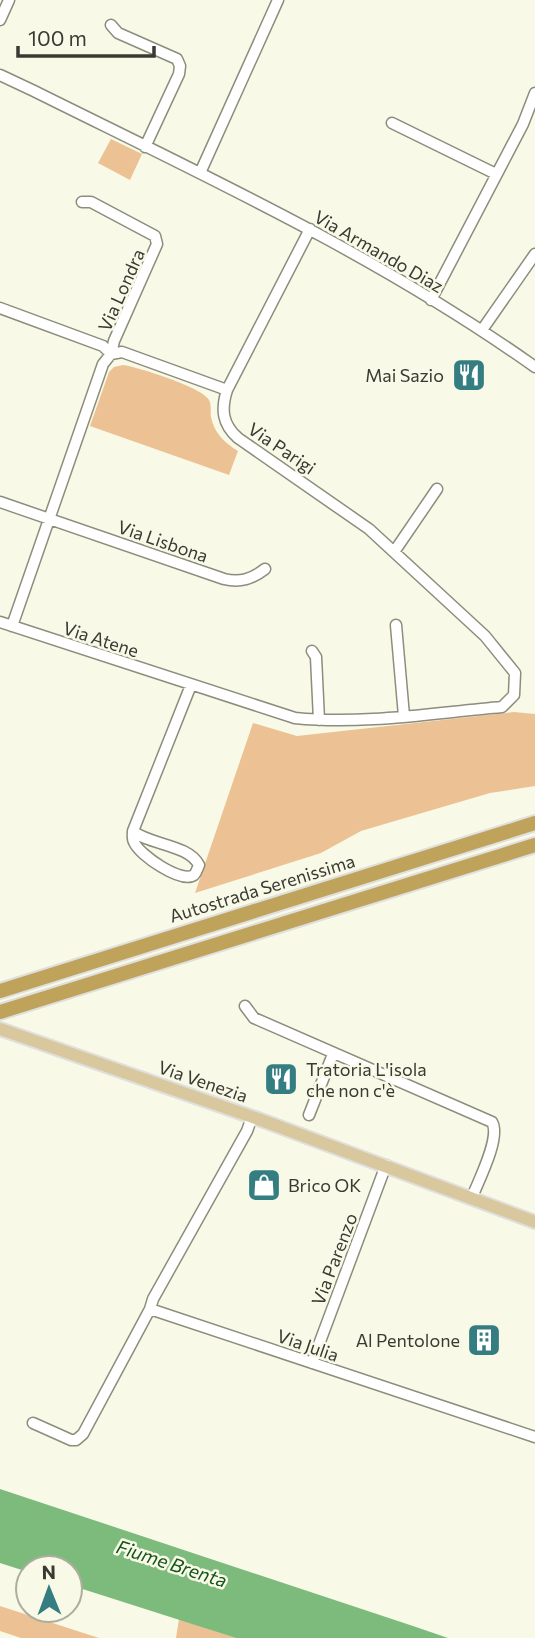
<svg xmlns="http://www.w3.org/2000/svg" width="535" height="1638" font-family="Commissioner,sans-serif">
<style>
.green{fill:#ecc294}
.water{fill:#7dbb7d}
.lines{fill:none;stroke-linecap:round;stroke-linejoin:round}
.minor-casing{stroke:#8d8d7d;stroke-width:13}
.major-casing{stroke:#dfdfde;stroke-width:16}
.highway-casing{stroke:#dfdfde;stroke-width:18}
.minor{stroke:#fff;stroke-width:10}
.major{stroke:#d9c89d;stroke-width:12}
.highway{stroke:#c0a35b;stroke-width:14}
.labels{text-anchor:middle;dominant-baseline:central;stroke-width:5;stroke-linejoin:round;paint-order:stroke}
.street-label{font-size:18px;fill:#3a3a33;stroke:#f9f9e7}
.poi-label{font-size:18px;fill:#3a3a33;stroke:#f9f9e7;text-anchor:end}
.water-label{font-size:19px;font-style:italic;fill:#15551a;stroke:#f9f9e7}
</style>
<rect width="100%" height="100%" fill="#f9f9e7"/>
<path class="green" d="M111,139l31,15 -12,26 -32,-17z
M123,365c15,2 81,23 86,35 3,6 1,12 2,17 3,16 14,26 27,34l-9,24 -139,-49 19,-54 5,-5z
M514,712l21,2v72l-45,7 -129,38 -40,22 -126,40 58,-170 44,13z
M0,1606l99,32h-78l-21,-7z
M179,1619l57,19h-60z"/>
<path class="water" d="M0,1489l413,137 35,12h-212l-166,-53v-17h-42v4l-28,-9z"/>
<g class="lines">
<g class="minor-casing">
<path id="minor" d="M0,20l9,-20
M111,25l7,8 59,26 3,7 -1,8 -34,73
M0,75l34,16c171,85 345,165 501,276
M392,123l104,51
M200,173l78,-173
M431,300l92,-176 12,-31
M0,308l103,38 8,8 11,-2 105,38
M482,330l53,-76
M0,502l224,77c16,4 28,0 41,-10
M394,552l43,-63
M0,622l295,96c68,7 138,-5 207,-11l12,-12 1,-22 -30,-37 -116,-107 -131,-91c-16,-14 -17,-29 -11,-48l83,-161
M396,625l8,91
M12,626l91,-262 8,-10 3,-13 43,-97 -2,-8 -64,-34h-9
M312,651l4,6 3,63
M133,831c16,14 55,13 66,34 -2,4 -2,7 -5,10 -12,9 -55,-20 -60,-33 -2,-3 -1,-7 -1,-11l58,-146
M245,1006l9,12 238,104c9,15 -13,58 -20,75
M309,1115l24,-61
M150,1309l385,128
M312,1363l74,-198
M33,1423l38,17h5l7,-6 67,-125 3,-10 94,-168 5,-14"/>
</g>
<g class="major-casing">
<path id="major" d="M0,1029l261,91 274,102"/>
</g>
<g class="highway-casing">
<path id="highway" d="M0,991l535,-168
M0,1012l535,-167"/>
</g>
<use href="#minor" class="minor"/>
<use href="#major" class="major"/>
<use href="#highway" class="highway"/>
</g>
<defs>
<g id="restaurant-square" transform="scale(1.75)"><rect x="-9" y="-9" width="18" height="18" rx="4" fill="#347d81" stroke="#f9f9e7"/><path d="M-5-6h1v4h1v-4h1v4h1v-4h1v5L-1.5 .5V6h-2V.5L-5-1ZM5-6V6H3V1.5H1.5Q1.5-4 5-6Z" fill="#fff"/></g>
<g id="shop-square" transform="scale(1.75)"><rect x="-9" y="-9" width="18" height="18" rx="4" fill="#347d81" stroke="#f9f9e7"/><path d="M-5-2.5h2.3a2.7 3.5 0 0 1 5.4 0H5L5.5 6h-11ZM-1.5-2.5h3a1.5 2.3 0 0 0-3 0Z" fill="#fff"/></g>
<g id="building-square" transform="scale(1.75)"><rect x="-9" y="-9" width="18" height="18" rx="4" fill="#347d81" stroke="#f9f9e7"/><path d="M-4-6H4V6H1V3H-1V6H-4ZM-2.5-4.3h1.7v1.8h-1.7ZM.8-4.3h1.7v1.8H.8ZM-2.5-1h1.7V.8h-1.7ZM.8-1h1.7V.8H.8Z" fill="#fff"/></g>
</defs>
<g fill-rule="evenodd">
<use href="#restaurant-square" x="469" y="375"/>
<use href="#restaurant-square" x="281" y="1079"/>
<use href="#shop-square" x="264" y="1185"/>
<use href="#building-square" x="484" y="1340"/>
</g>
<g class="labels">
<g class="street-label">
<text transform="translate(379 251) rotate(30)">Via Armando Diaz</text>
<text transform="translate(121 290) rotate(-66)">Via Londra</text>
<text transform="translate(282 448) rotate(34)">Via Parigi</text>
<text transform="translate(163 541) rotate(19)">Via Lisbona</text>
<text transform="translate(101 639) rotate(18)">Via Atene</text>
<text transform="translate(262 888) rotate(-17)">Autostrada Serenissima</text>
<text transform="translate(203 1081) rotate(19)">Via Venezia</text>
<text transform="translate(334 1259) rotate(-69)">Via Parenzo</text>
<text transform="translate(308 1345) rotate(19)">Via Julia</text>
</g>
<g class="poi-label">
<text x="444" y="375">Mai Sazio</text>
<text x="306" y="1069" text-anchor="start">Tratoria L'isola<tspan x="306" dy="21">che non c'è</tspan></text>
<text x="288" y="1185" text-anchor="start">Brico OK</text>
<text x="460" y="1340">Al Pentolone</text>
</g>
<g class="water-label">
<text transform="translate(172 1563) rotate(18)">Fiume Brenta</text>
</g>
</g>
<g transform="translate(49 1589) rotate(359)"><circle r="33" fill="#f9f9e7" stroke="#adad9f" stroke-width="2"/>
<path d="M0-5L12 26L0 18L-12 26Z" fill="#347d81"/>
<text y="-10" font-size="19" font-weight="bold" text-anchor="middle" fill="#3a3a33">N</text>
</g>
<path d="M18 46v10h136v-10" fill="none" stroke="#3a3a33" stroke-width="3.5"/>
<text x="28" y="46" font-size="21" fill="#3a3a33" stroke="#f9f9e7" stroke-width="5" paint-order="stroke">100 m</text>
</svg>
